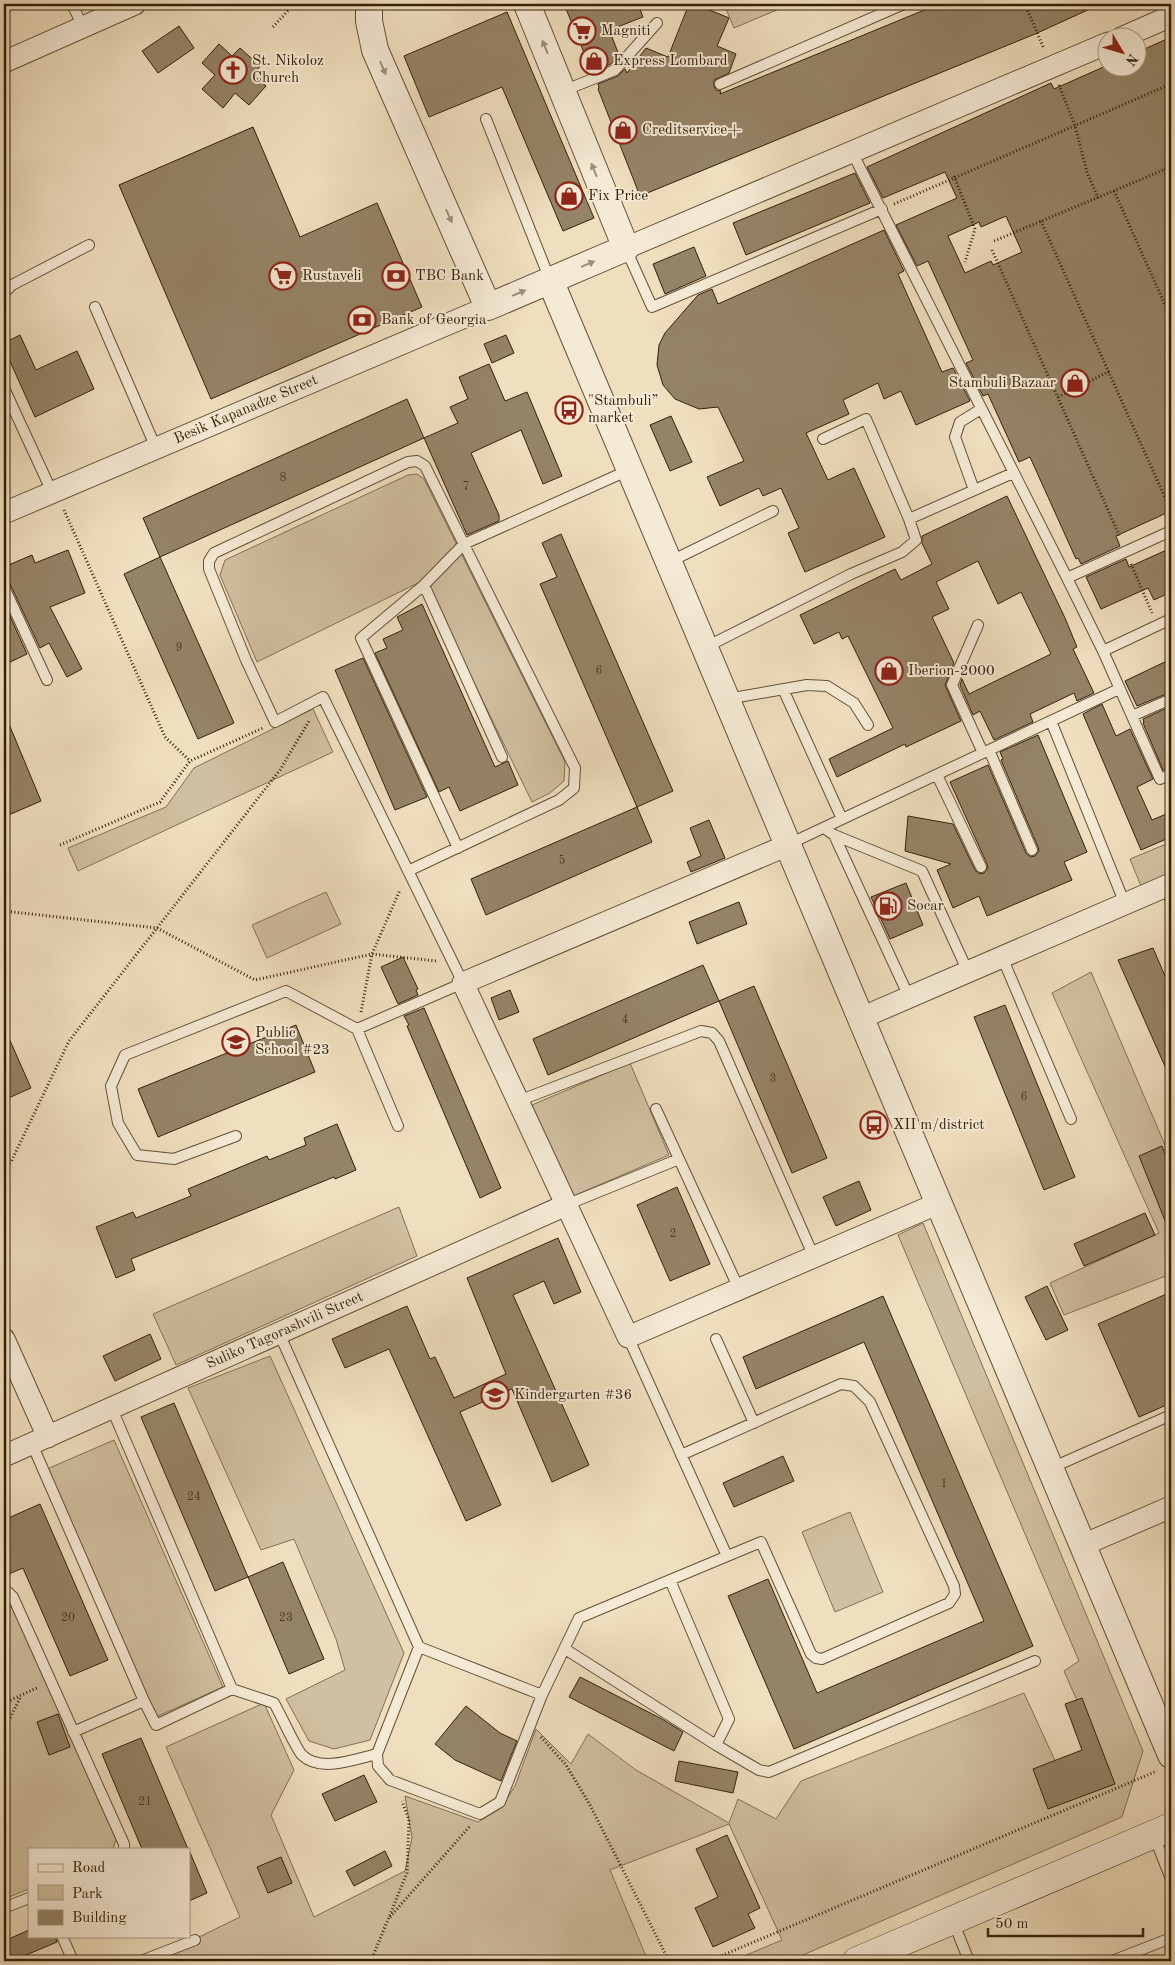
<svg xmlns="http://www.w3.org/2000/svg" width="1175" height="1965" font-family="'Old Standard TT',serif">
<style>
.green{fill:#d0bfa0;stroke:#827054}
.building{fill:#958367;stroke:#332008;fill-rule:evenodd}
.lines{fill:none;stroke-linecap:round;stroke-linejoin:round}
.service-casing{stroke:#625036;stroke-width:12}
.minor-casing{stroke:#625036;stroke-width:23}
.tertiary-casing{stroke:#625036;stroke-width:28}
.secondary-casing{stroke:#332008;stroke-width:29}
.path{stroke:#332008;stroke-width:3;stroke-dasharray:1 2.5;stroke-linecap:butt}
.service{stroke:#f5ead5;stroke-width:10}
.minor{stroke:#f5ead5;stroke-width:21}
.tertiary{stroke:#f5ead5;stroke-width:26}
.secondary{stroke:#f5ead5;stroke-width:28}
.oneway{fill:#9e8f79}
.labels{text-anchor:middle;dominant-baseline:central;stroke-width:4;stroke-linejoin:round;paint-order:stroke}
.number-label{font-size:12px;fill:#4c3920}
.poi-label{font-size:15px;fill:#332008;stroke:#f5ead5;text-anchor:start}
.street-label{font-size:15px;fill:#332008;stroke:#f5ead5}
</style>
<rect width="100%" height="100%" fill="#f0dfbf"/>
<filter id="stains"><feTurbulence type="fractalNoise" baseFrequency=".004" numOctaves="4"/><feColorMatrix values="0 0 0 0 .2 0 0 0 0 .09 0 0 0 0 .02 0 0 0 .5 -.17"/></filter>
<radialGradient id="worn" r=".72"><stop offset=".6" stop-color="#630" stop-opacity="0"/><stop offset="1" stop-color="#630" stop-opacity=".3"/></radialGradient>
<path class="green" d="M724,4h67l-57,24z
M417,474l7,5 141,283 -1,19 -14,12 -18,9 -108,-222 -167,82 -37,-87 5,-15 183,-85z
M313,709l20,43 -255,119 -10,-23 98,-41 28,-39z
M1171,842v31l-30,13 -11,-27z
M326,892l15,32 -74,34 -15,-33z
M1091,972l74,173 6,7v122l-107,41 -14,-32 109,-50 -107,-240z
M630,1063l39,92 -98,42 -39,-92z
M399,1207l18,49 -241,109 -23,-51z
M923,1223l220,528 -21,66 -333,144h-57l50,-21 -53,-116 -119,46 38,91h-496l48,-20 -1,-4 41,-20 -74,-170 98,-44 30,67 -23,45 43,102 91,-46 7,-33 -7,-42 73,26 23,-14 14,-22 21,-57 35,35 17,-30 48,36 93,53 9,-24 38,20 25,-38 223,-88 32,70 41,-17 -33,-75 15,-10 -181,-426z
M270,1356l134,297 -34,87 -36,9 -25,-8 -23,-42 59,-29 -9,-31 -42,-100 -33,11 -73,-162z
M114,1440l109,247 -67,30 -109,-248z
M850,1512l33,80 -48,20 -33,-80z
M4,1604l8,3 104,232 -3,10h-84v40l-25,10z"/>
<path class="building" d="M564,4h74l5,13 -36,14 3,1 9,23 -8,9 -19,8z
M689,4h6l34,14 -12,28 19,8 -7,19 -15,7v6l2,4 5,1 -1,3 219,-90h162l-66,30 -395,162 -42,-107 1,-1 -1,-4 20,-8 7,-7 2,4 19,-25 22,9z
M507,12l87,206 -31,13 -61,-144 -73,30 -25,-61z
M179,26l15,22 -36,25 -16,-22z
M1171,37v128l-7,3 7,18v325l-55,25 4,10 -39,18 -3,-6 -2,1 -46,-102 -11,5 -31,-68 -5,2 -17,-33 7,-3 -45,-99 -11,5 -21,-41 61,-27 -12,-26 -62,26 -16,-31 184,-84 3,6 54,-24v3h30v-16zM1006,216l16,36 -29,13 -2,-4 -26,12 -17,-37 31,-14 2,5z
M219,44l13,12 8,-8 20,18 -7,9 13,11 -17,19 -14,-12 -12,15 -21,-19 13,-14 -13,-12z
M253,127l47,110 77,-34 45,104 -211,92 -92,-214z
M855,173l15,30 -124,52 -13,-32z
M884,230l20,41 -6,3 44,98 11,-4 17,33 -54,24 -15,-34 -17,8 -6,-16 -35,17 6,14 -43,19 22,47 26,-12 31,69 -80,35 -17,-39 11,-5 -18,-40 -18,8 -4,-8 -39,18 -13,-29 37,-16 -26,-54 -19,2 -24,-10 -12,-14 -6,-20 2,-20 6,-12 33,-38 14,-6 6,15z
M694,247l12,29 -41,18 -12,-30z
M20,335l16,35 41,-19 17,38 -59,28 -31,-69v-5z
M506,335l8,18 -22,10 -8,-19z
M489,364l16,37 22,-9 35,84 -19,8 -22,-54 -50,23 28,62v6l-32,14 -43,-97 34,-15 -8,-16 18,-8 -9,-22z
M407,399l17,39 -264,119 -17,-39z
M671,416l21,46 -22,9 -20,-46z
M1007,496l58,122 12,29 -4,2 21,44 -17,8 -3,-8 -44,21 3,8 -39,18 -14,-29 -7,4 -13,-30 2,-6 7,15 82,-40 -30,-62 -23,12 -20,-43 -42,21 13,27 -17,8 22,46 -9,22 16,36 -55,26 -1,-3 -68,33 -8,-18 64,-31 -45,-92 -6,3 -3,-7 -25,12 -14,-29 95,-46 6,11 31,-16 -10,-21v-7z
M561,534l112,257 -36,16 -97,-223 17,-7 -15,-34z
M1171,548v44l-17,8 -6,-12 -47,21 -15,-32 40,-18 3,8z
M68,550l17,43 -35,14 32,62 -15,8 -18,-34 -9,5 -30,-64 -6,-4v-13l28,-12 3,8z
M160,557l74,166 -36,16 -74,-165z
M4,603l23,51 -23,11z
M422,604l73,163 13,-6 10,24 -58,26 -11,-24 -10,5 -64,-139 12,-5 -4,-9 20,-9 -6,-13z
M363,658l64,139 -32,13 -60,-140z
M1171,659v33l-34,14 -12,-25z
M1102,704l14,32 14,-7 23,50 -16,8 15,33 19,-8v25l-30,13 -58,-136z
M1167,708l4,10v49l-8,3 -20,-47 1,-1 -1,-3z
M4,712l37,89 -37,16z
M1038,735l49,117 -23,10 8,18 -85,36 -8,-20 -26,12 -16,-38 14,-6 -46,-13 3,-35 45,8 22,46 5,4 4,-1 4,-5 -1,-4 -37,-82 38,-17 38,88 5,4 4,-1 4,-5 -1,-4 -37,-87 2,-1 -3,-7z
M637,807l15,35 -166,73 -15,-36z
M709,820l16,38 -34,14 -4,-10 14,-6 -11,-28z
M906,883l17,42 -33,14 -19,-42z
M739,902l8,22 -50,20 -8,-22z
M1153,948l18,42v90l-53,-120z
M403,957l15,32 -2,1 2,5 -20,9 -17,-37z
M703,965l16,36 -171,74 -15,-36z
M754,986l73,172 -35,15 -73,-172z
M510,990l9,22 -20,8 -8,-22z
M1005,1005l70,172 -31,13 -70,-173z
M424,1008l77,180 -21,10 -73,-172 2,-1 -5,-9z
M296,1025l19,47 -157,65 -20,-48z
M4,1027l27,61 -27,12z
M337,1124l19,46 -21,9 -1,-2 -203,82 4,11 -19,8 -20,-51 37,-15 3,6 55,-22 -3,-7 79,-33 2,4 37,-15 -2,-7z
M1162,1146l9,24 -1,63 -31,-77z
M859,1181l12,29 -35,16 -13,-29z
M677,1187l33,77 -40,17 -33,-76z
M1145,1213l10,22 -71,31 -10,-22z
M558,1238l23,54 -27,12 -10,-23 -31,14 76,170 -37,17 -40,-93 -52,23 41,93 -35,16 -77,-172 -44,19 -13,-29 75,-33 23,53 5,-2 19,41 52,-24 -39,-96z
M1047,1286l21,44 -22,10 -21,-43z
M1171,1292v111l-32,14 -41,-93z
M883,1296l150,350 -239,103 -66,-153 40,-17 49,114 167,-72 -120,-279 -108,47 -13,-32z
M150,1334l11,25 -46,22 -12,-25z
M174,1403l74,174 -33,14 -74,-174z
M783,1456l11,25 -60,26 -11,-24z
M40,1504l68,156 -38,16 -47,-108 -19,8v-56z
M283,1562l41,97 -35,15 -41,-97z
M580,1677l82,42 21,13 -9,19 -105,-54z
M1082,1698l33,86 -67,25 -15,-40 49,-19 -17,-46z
M466,1706l34,27 17,8 -16,40 -46,-21 -20,-16z
M58,1714l12,33 -21,8 -12,-33z
M141,1738l47,111h-46l-40,-95z
M679,1761l59,11 -5,21 -58,-12z
M364,1775l13,27 -42,19 -13,-27z
M727,1835l33,73 -12,6 7,14 -42,19 -18,-39 23,-11 -22,-48z
M189,1850l18,43 -18,8z
M385,1851l7,15 -38,20 -8,-15z
M281,1857l11,26 -24,10 -11,-26z
M29,1930v6h26l2,6 -45,19h-4l-4,-10v-10z"/>
<g class="lines">
<g class="service-casing">
<path id="service" d="M72,4l11,23
M720,84l184,-80
M563,91l52,-21 42,-47
M486,119l64,161
M852,152l215,426 36,73 57,128 11,-5
M626,249l26,58 230,-98
M4,293l8,-8 77,-40
M95,307l61,141
M4,388l48,104
M823,439l43,-20 43,100
M974,490l-19,-53 5,-15 21,-13
M669,562l104,-51
M1067,578l104,-47
M424,585l78,172
M4,587l43,93
M978,625l-26,60 31,68
M706,647l145,-73 51,-22 14,-12 -7,-21 104,-46
M1103,651l68,-32
M783,689l59,130
M727,699l80,-14 20,1 27,17 14,22
M1132,716l39,-17
M1051,721l74,183
M989,750l43,100
M937,775l44,92
M824,828l10,7 88,36 46,101
M834,835l75,162
M789,844l330,-155
M458,848l-97,-210 63,-53 40,-41 165,-74
M1165,887l6,14
M1002,957l69,162
M357,1029l106,-46 -140,-286 -48,25 -29,-62 -37,-91v-8l5,-8 194,-91 9,-1 8,5 150,302 -1,20 -15,12 -151,71
M518,1101l183,-70 11,2 7,8 95,216
M656,1109l23,50
M236,1136l-62,23 -37,-4 -19,-32 -7,-37 14,-31 161,-64 71,38 41,97
M566,1205l113,-46 60,130
M279,1333l140,314
M628,1337l99,219
M716,1339l38,84
M112,1409l120,280 42,14c6,10 22,46 28,52 18,18 54,4 75,-1
M32,1444l112,257
M1051,1468l120,-53
M670,1580l59,139 -13,26
M4,1593l4,-1 5,5 111,247v5
M565,1649l151,96 43,25 10,2 266,-111
M542,1695l-123,-48 -42,107 1,12 12,14 90,34 20,-12 42,-107 37,-77 182,-76 50,112 5,4 6,1 127,-56 6,-9 -1,-8 -84,-184 -16,-16 -13,-2 -160,71
M73,1732l71,-31 12,24 76,-36
M1154,1836l17,43
M4,1908l25,-10
M953,1921l16,40
M62,1936l11,25
M141,1961l54,-21
M1112,1961l59,-23"/>
</g>
<g class="minor-casing">
<path id="minor" d="M1121,38l50,-22
M4,62l131,-58
M626,248l482,-205
M4,513l484,-206
M788,845l-325,138 165,354 311,-134
M861,1018l310,-134
M4,1339l44,98
M4,1456l562,-251
M1083,1545l88,-38"/>
</g>
<g class="tertiary-casing">
<path id="tertiary" d="M369,4v17l6,29 113,257 138,-59 -99,-244
M550,280l621,1475"/>
</g>
<g class="secondary-casing">
<path id="secondary" d="M857,1961l314,-134"/>
</g>
<path class="path" d="M1025,4l19,45
M273,27l21,-23
M1059,85l16,41 12,46 11,26
M954,176l21,53 -10,33
M1114,191l57,127
M894,204l277,-120
M1041,221l130,290
M994,241l174,-73 3,2
M992,250l128,287
M1058,397l52,-26
M64,510l101,227 25,24
M1131,564l21,49
M60,845l100,-43 30,-41 73,-33
M4,911l153,17 98,52 117,-26 64,7
M361,1012l11,-58 28,-64
M4,1168l7,-6 58,-121 211,-271 29,-49
M4,1703l35,-16
M4,1721l6,-3 11,-22
M541,1737l25,28 24,40 79,156
M390,1917l80,-91
M371,1961l36,-88 2,-53 -7,-19
M709,1961l448,-190"/>
<use href="#service" class="service"/>
<use href="#minor" class="minor"/>
<use href="#tertiary" class="tertiary"/>
<use href="#secondary" class="secondary"/>
</g>
<defs><path id="oneway-solid" d="M-6-.8H1V-3.2L6.5 0L1 3.2V.8H-6Z" transform="scale(1.25)"/></defs>
<g class="oneway">
<use href="#oneway-solid" transform="translate(545 47) rotate(-112)"/>
<use href="#oneway-solid" transform="translate(383 68) rotate(66)"/>
<use href="#oneway-solid" transform="translate(594 170) rotate(-112)"/>
<use href="#oneway-solid" transform="translate(449 216) rotate(66)"/>
<use href="#oneway-solid" transform="translate(588 264) rotate(-23)"/>
<use href="#oneway-solid" transform="translate(519 293) rotate(-23)"/>
</g>
<defs>
<g id="supermarket-ring" transform="scale(1.4375)"><circle r="9.5" fill="#f5ead5" stroke="#8f2418" stroke-width="1.5"/><path d="M-6-5.5h2.5l.6 2H6L4.5 2H-2.5L-4.4-4H-6ZM-1.5 3.2a1.3 1.3 0 1 0 .1 0ZM3 3.2a1.3 1.3 0 1 0 .1 0Z" fill="#8f2418"/></g>
<g id="shop-ring" transform="scale(1.4375)"><circle r="9.5" fill="#f5ead5" stroke="#8f2418" stroke-width="1.5"/><path d="M-5-2.5h2.3a2.7 3.5 0 0 1 5.4 0H5L5.5 6h-11ZM-1.5-2.5h3a1.5 2.3 0 0 0-3 0Z" fill="#8f2418"/></g>
<g id="church-ring" transform="scale(1.4375)"><circle r="9.5" fill="#f5ead5" stroke="#8f2418" stroke-width="1.5"/><path d="M-1.2-6h2.4v3.5h3.3v2.4h-3.3V6h-2.4V-.1h-3.3v-2.4h3.3Z" fill="#8f2418"/></g>
<g id="bank-ring" transform="scale(1.4375)"><circle r="9.5" fill="#f5ead5" stroke="#8f2418" stroke-width="1.5"/><path d="M-6-4H6V4H-6ZM0-2.3a2.3 2.3 0 1 0 0 4.6a2.3 2.3 0 1 0 0-4.6Z" fill="#8f2418"/></g>
<g id="bus-ring" transform="scale(1.4375)"><circle r="9.5" fill="#f5ead5" stroke="#8f2418" stroke-width="1.5"/><path d="M-5-6H5V4H4V6H2V4H-2V6H-4V4H-5ZM-3.5-4V0h7V-4ZM-3.5 1.2v1.5H-2V1.2ZM2 1.2v1.5H3.5V1.2Z" fill="#8f2418"/></g>
<g id="fuel-ring" transform="scale(1.4375)"><circle r="9.5" fill="#f5ead5" stroke="#8f2418" stroke-width="1.5"/><path d="M-5.5-6h7V0h2V4h1.3V-2.5L3-4.5l.8-.8L6-3V5H2.5V1h-1V6h-7ZM-4.2-4.7v3.2H.2V-4.7Z" fill="#8f2418"/></g>
<g id="school-ring" transform="scale(1.4375)"><circle r="9.5" fill="#f5ead5" stroke="#8f2418" stroke-width="1.5"/><path d="M0-5L7-2L0 1L-7-2ZM-4 1L0 2.5L4 1V4Q0 6-4 4Z" fill="#8f2418"/></g>
</defs>
<g fill-rule="evenodd">
<use href="#supermarket-ring" x="582" y="31"/>
<use href="#shop-ring" x="594" y="61"/>
<use href="#church-ring" x="233" y="70"/>
<use href="#shop-ring" x="623" y="130"/>
<use href="#shop-ring" x="569" y="196"/>
<use href="#supermarket-ring" x="283" y="276"/>
<use href="#bank-ring" x="396" y="276"/>
<use href="#bank-ring" x="362" y="320"/>
<use href="#shop-ring" x="1075" y="383"/>
<use href="#bus-ring" x="569" y="410"/>
<use href="#shop-ring" x="889" y="671"/>
<use href="#fuel-ring" x="888" y="906"/>
<use href="#school-ring" x="236" y="1042"/>
<use href="#bus-ring" x="874" y="1125"/>
<use href="#school-ring" x="495" y="1395"/>
</g>
<g class="labels">
<g class="number-label">
<text x="283" y="478">8</text>
<text x="466" y="487">7</text>
<text x="179" y="648">9</text>
<text x="599" y="671">6</text>
<text x="562" y="861">5</text>
<text x="625" y="1020">4</text>
<text x="773" y="1079">3</text>
<text x="1024" y="1097">6</text>
<text x="673" y="1234">2</text>
<text x="944" y="1484">1</text>
<text x="194" y="1497">24</text>
<text x="68" y="1618">20</text>
<text x="286" y="1618">23</text>
<text x="145" y="1802">21</text>
</g>
<g class="poi-label">
<text x="601" y="31">Magniti</text>
<text x="252" y="61">St. Nikoloz<tspan x="252" dy="17">Church</tspan></text>
<text x="613" y="61">Express Lombard</text>
<text x="642" y="130">Creditservice+</text>
<text x="588" y="196">Fix Price</text>
<text x="302" y="276">Rustaveli</text>
<text x="415" y="276">TBC Bank</text>
<text x="381" y="320">Bank of Georgia</text>
<text x="1056" y="383" text-anchor="end">Stambuli Bazaar</text>
<text x="588" y="401">"Stambuli”<tspan x="588" dy="17">market</tspan></text>
<text x="908" y="671">Iberion-2000</text>
<text x="907" y="906">Socar</text>
<text x="255" y="1033">Public<tspan x="255" dy="17">School #23</tspan></text>
<text x="893" y="1125">XII m/district</text>
<text x="514" y="1395">Kindergarten #36</text>
</g>
<g class="street-label">
<text transform="translate(246 410) rotate(-23)">Besik Kapanadze Street</text>
<text transform="translate(285 1331) rotate(-24)">Suliko Tagorashvili Street</text>
</g>
</g>
<rect width="1175" height="1965" fill="none" stroke="#f0dfbf" stroke-width="20"/>
<rect x="5" y="5" width="1165" height="1955" fill="none" stroke="#332008" stroke-width="2.5"/>
<rect x="10" y="10" width="1155" height="1945" fill="none" stroke="#332008"/>
<rect x="28" y="1848" width="162" height="90" fill="#f5ead5" stroke="#a79983"/>
<rect x="38" y="1864" width="25" height="8" fill="#f5ead5" stroke="#a79983"/>
<text x="72" y="1872" font-size="15" fill="#332008">Road</text>
<rect x="38" y="1885" width="25" height="15" fill="#d0bfa0" stroke="#a79983"/>
<text x="72" y="1898" font-size="15" fill="#332008">Park</text>
<rect x="38" y="1910" width="25" height="15" fill="#958367" stroke="#a79983"/>
<text x="72" y="1922" font-size="15" fill="#332008">Building</text>
<g transform="translate(1122 52) rotate(128)"><circle r="24" fill="#f5ead5" stroke="#a79983"/>
<path d="M0-4L9 19L0 12L-9 19Z" fill="#8f2418"/>
<text y="-8" font-size="14" font-weight="bold" text-anchor="middle" fill="#332008">N</text>
</g>
<path d="M988 1928v8h155v-8" fill="none" stroke="#332008" stroke-width="2.5"/>
<text x="995" y="1928" font-size="15" fill="#332008" stroke="#f5ead5" stroke-width="4" paint-order="stroke">50 m</text>
<rect width="100%" height="100%" filter="url(#stains)"/>
<rect width="100%" height="100%" fill="url(#worn)"/>
</svg>
